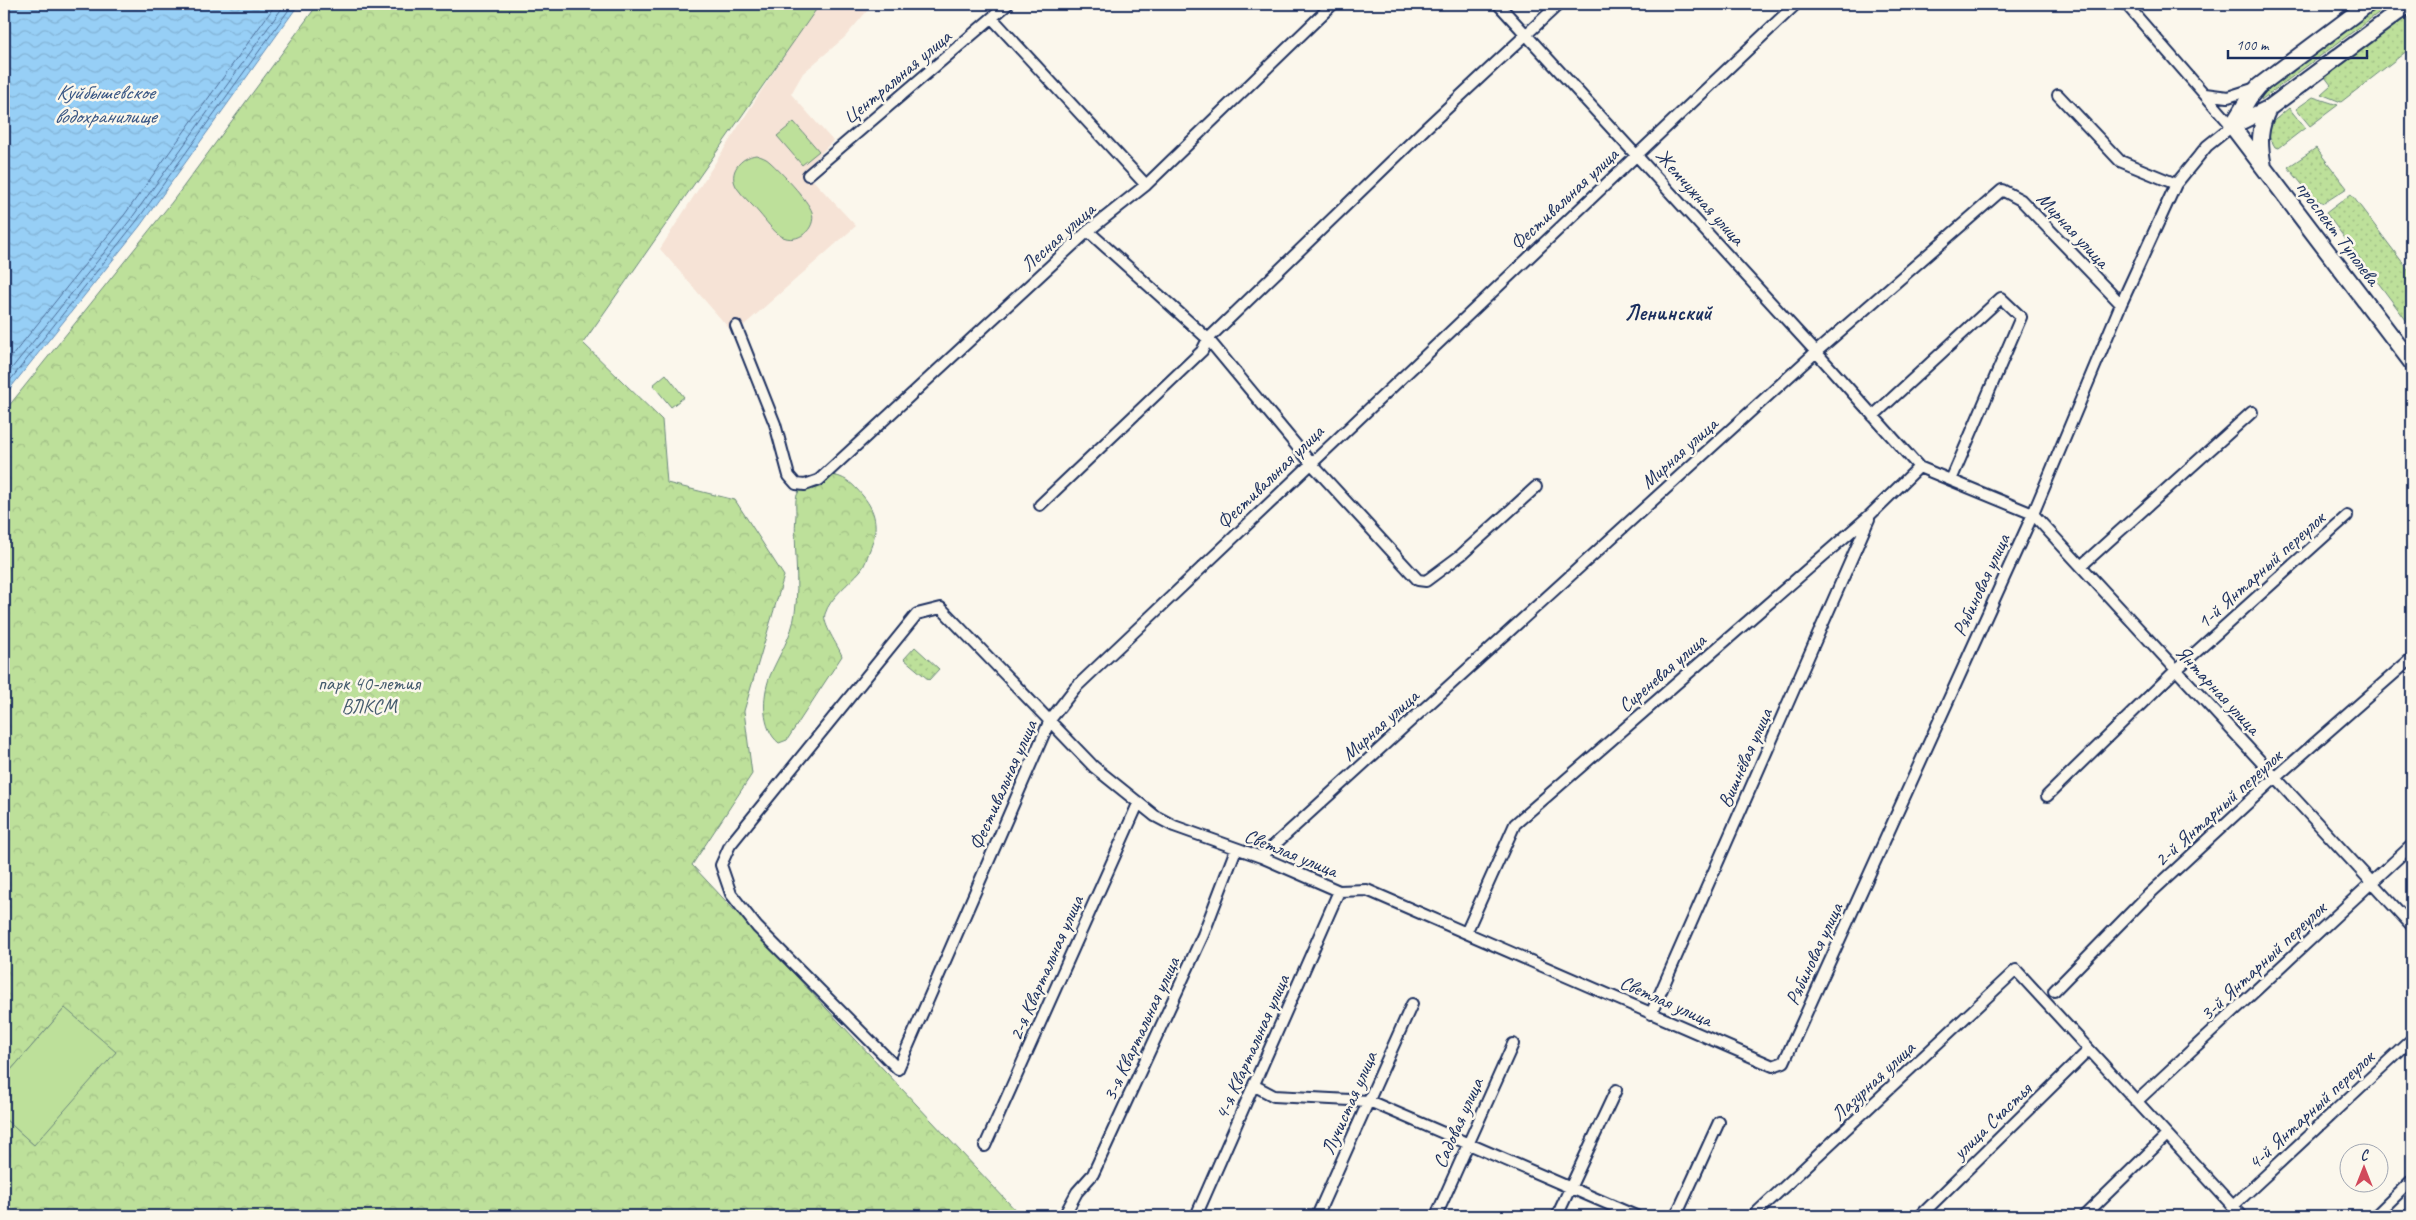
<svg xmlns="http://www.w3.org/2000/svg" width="2416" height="1220" font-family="Caveat,sans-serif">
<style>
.built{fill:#f6e3d6}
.grass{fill:url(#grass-dots);stroke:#6c887c}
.forest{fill:url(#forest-crowns);stroke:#6c887c}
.pitch{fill:#bde09a;stroke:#6c887c}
.water{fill:url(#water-waves);stroke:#658fb9}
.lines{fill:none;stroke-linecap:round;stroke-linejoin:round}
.shore{stroke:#4d6f9b;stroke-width:1}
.minor-casing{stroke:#1b2f5e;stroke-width:14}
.secondary-casing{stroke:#1b2f5e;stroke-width:19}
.minor{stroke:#fbf7ec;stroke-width:10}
.secondary{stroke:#fbf7ec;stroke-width:15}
.labels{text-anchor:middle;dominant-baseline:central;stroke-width:5;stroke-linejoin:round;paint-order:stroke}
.street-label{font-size:20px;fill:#1b2f5e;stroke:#fbf7ec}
.park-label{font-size:20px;fill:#445b6d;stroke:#fbf7ec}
.water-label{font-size:21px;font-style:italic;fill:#3a5784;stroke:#fbf7ec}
.quarter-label{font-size:22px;font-weight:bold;fill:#1b2f5e;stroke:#fbf7ec}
</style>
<defs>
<pattern id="grass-dots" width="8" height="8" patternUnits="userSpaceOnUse" patternTransform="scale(1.25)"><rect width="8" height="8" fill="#bde09a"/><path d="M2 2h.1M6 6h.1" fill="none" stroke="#a2c087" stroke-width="1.8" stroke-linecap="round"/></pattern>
<pattern id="forest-crowns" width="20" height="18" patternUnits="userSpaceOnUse" patternTransform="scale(1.25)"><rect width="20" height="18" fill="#bde09a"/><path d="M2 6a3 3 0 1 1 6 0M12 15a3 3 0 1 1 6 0" fill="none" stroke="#a2c087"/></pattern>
<pattern id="water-waves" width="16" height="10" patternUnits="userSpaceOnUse" patternTransform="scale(1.25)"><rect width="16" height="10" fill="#97cff6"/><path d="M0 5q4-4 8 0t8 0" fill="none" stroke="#82b2d5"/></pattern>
</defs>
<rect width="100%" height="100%" fill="#fbf7ec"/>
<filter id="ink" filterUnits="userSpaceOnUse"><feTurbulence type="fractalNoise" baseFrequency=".02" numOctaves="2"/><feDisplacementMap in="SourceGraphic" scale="10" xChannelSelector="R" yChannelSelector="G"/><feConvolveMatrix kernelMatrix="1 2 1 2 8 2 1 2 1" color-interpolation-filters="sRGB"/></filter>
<g filter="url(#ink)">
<path class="built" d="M817,4h56l-28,33 -42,36 -12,21 42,47 -23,23v13l46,49 -122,108 -74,-85z"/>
<path class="grass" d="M2377,4l12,1 -128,95 2,-9z
M2412,12v35l-71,55 -20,-8 10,-9 -6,-8z
M2313,97l25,8 -28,21 -14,-17z
M2289,108l16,20 -26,20 -4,-1 -8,-14 3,-9z
M2316,148l31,40 -23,15 -10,-4 -26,-32z
M2351,194l61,81v53l-86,-115z
M915,647l24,22 -10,11 -25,-21z"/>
<path class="forest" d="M318,4h502l-237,339 79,77 5,63 68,17 49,76 -40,135 8,63 -60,91 329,351h-1017v-98l30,27 31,-137 -61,70v-666l168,-210z
M828,475c16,0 25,9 35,21 15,18 15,35 6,56 -2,6 -4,13 -8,18 -11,13 -31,27 -36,44 -3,10 13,31 17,42l-55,84 -8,3c-18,-14 -17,-47 -9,-67 9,-22 22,-39 25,-63 5,-33 -2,-66 1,-99 0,-5 -1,-14 1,-19 5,-12 20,-16 31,-20z"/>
<path class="pitch" d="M794,122l25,29 -17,14 -25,-29z
M756,155c6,2 10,3 14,7 10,9 38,38 42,50 5,17 -15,33 -31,24 -8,-5 -15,-15 -21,-22 -7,-9 -17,-17 -23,-26 -10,-16 4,-31 19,-33z
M666,374l18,23 -13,10 -18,-22z
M65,1008l51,44 -82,93 -30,-27v-40z"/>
<path class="water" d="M4,4h295l-159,222 -136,170z"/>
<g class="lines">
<path class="shore" d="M4,366l121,-152 151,-210
M4,378l127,-159 154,-215
M4,388l132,-166 157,-218"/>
<g class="minor-casing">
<path id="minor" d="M1498,4l318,348 103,115 114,47 379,412
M1796,4l-721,684 -25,32 -152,349 -141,-142 -26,-33 -10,-29 9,-20 187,-231 24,-6 153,159 61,49 19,10 87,31 78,34 28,-1 406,176 11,-4 249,-548 88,-210 55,-120 31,-38 25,-20 -106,-122
M992,18l154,167
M2205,94l23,3 28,-9
M2058,95l62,66 56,23
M808,175l200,-171
M1088,231l120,108 102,123 108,118 8,1 35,-26 75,-68
M736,326l39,98 14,52 7,8 9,1 14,-5 269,-249 58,-46 187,-181
M1873,416l128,-118 20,19 -70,163
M1040,505l162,-154 6,-12 219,-212 132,-123
M2081,566l171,-154
M2047,796l129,-126 171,-154
M1261,857l555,-505 186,-162 19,10 100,104
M1466,933l49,-109 355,-309 49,-48
M2054,991l91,-93 130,-120 137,-120
M1651,1014l218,-495
M1255,1086l19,10 95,5 267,115
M2136,1102l276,-257
M985,1146l153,-342
M2233,1206l179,-167
M1064,1216l13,-24 16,-18 110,-239 33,-86
M1196,1216l143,-325
M1317,1216l95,-212
M1436,1216l77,-172
M1557,1216l59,-126
M1676,1216l43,-94
M1753,1216l263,-246 226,246
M1920,1216l169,-166
M2084,1216l83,-81
M2375,1216l37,-36"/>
</g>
<g class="secondary-casing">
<path id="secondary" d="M2232,126l180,237
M2232,126l37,-18 140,-104
M2232,126l17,-28 10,-12 109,-82
M2263,164c-4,-21 -4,-37 6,-56"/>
</g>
<use href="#minor" class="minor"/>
<use href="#secondary" class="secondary"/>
</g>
</g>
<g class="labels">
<g class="street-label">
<text transform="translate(897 77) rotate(-40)">Центральная улица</text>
<text transform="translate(1700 197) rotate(48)">Жемчужная улица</text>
<text transform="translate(1564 199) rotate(-43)">Фестивальная улица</text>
<text transform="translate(2073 230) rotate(47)">Мирная улица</text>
<text transform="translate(2338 233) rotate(53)">проспект Туполева</text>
<text transform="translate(1058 237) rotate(-42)">Лесная улица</text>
<text transform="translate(1679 453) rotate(-42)">Мирная улица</text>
<text transform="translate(1270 477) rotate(-44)">Фестивальная улица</text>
<text transform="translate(2261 570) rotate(-42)">1-й Янтарный переулок</text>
<text transform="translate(1981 585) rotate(-65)">Рябиновая улица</text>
<text transform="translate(1662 673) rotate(-41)">Сиреневая улица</text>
<text transform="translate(2218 690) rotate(47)">Янтарная улица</text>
<text transform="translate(1380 725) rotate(-42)">Мирная улица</text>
<text transform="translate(1745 758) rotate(-66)">Вишнёвая улица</text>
<text transform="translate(1003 785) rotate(-66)">Фестивальная улица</text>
<text transform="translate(2218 808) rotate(-42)">2-й Янтарный переулок</text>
<text transform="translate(1291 853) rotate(22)">Светлая улица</text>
<text transform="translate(1814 954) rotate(-65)">Рябиновая улица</text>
<text transform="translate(2263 961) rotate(-43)">3-й Янтарный переулок</text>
<text transform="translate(1046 968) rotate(-66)">2-я Квартальная улица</text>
<text transform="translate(1666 1001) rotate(24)">Светлая улица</text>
<text transform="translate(1141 1029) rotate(-65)">3-я Квартальная улица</text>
<text transform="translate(1252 1047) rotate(-66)">4-я Квартальная улица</text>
<text transform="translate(1873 1081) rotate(-43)">Лазурная улица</text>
<text transform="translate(1349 1103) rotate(-66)">Лучистая улица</text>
<text transform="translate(2311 1110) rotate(-43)">4-й Янтарный переулок</text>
<text transform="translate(1992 1121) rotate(-44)">улица Счастья</text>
<text transform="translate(1458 1123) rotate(-66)">Садовая улица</text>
</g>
<g class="park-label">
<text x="369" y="683">парк 40-летия<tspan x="369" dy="23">ВЛКСМ</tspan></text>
</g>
<g class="water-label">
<text x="105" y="92">Куйбышевское<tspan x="105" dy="24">водохранилище</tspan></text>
</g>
<g class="quarter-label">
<text x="1668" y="313">Ленинский</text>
</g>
</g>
<rect width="2416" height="1220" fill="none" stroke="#fbf7ec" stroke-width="20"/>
<rect x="10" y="10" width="2396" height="1200" fill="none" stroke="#1b2f5e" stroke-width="2" filter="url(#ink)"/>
<g transform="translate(2364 1168)"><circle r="24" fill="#fbf7ec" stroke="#a1a7b3"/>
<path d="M0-4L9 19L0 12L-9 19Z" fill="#d1495b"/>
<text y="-8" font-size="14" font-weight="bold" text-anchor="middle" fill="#1b2f5e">С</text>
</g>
<path d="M2228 50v8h139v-8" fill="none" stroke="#1b2f5e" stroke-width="2.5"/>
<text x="2236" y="50" font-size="15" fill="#1b2f5e" stroke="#fbf7ec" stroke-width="4" paint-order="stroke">100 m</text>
</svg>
